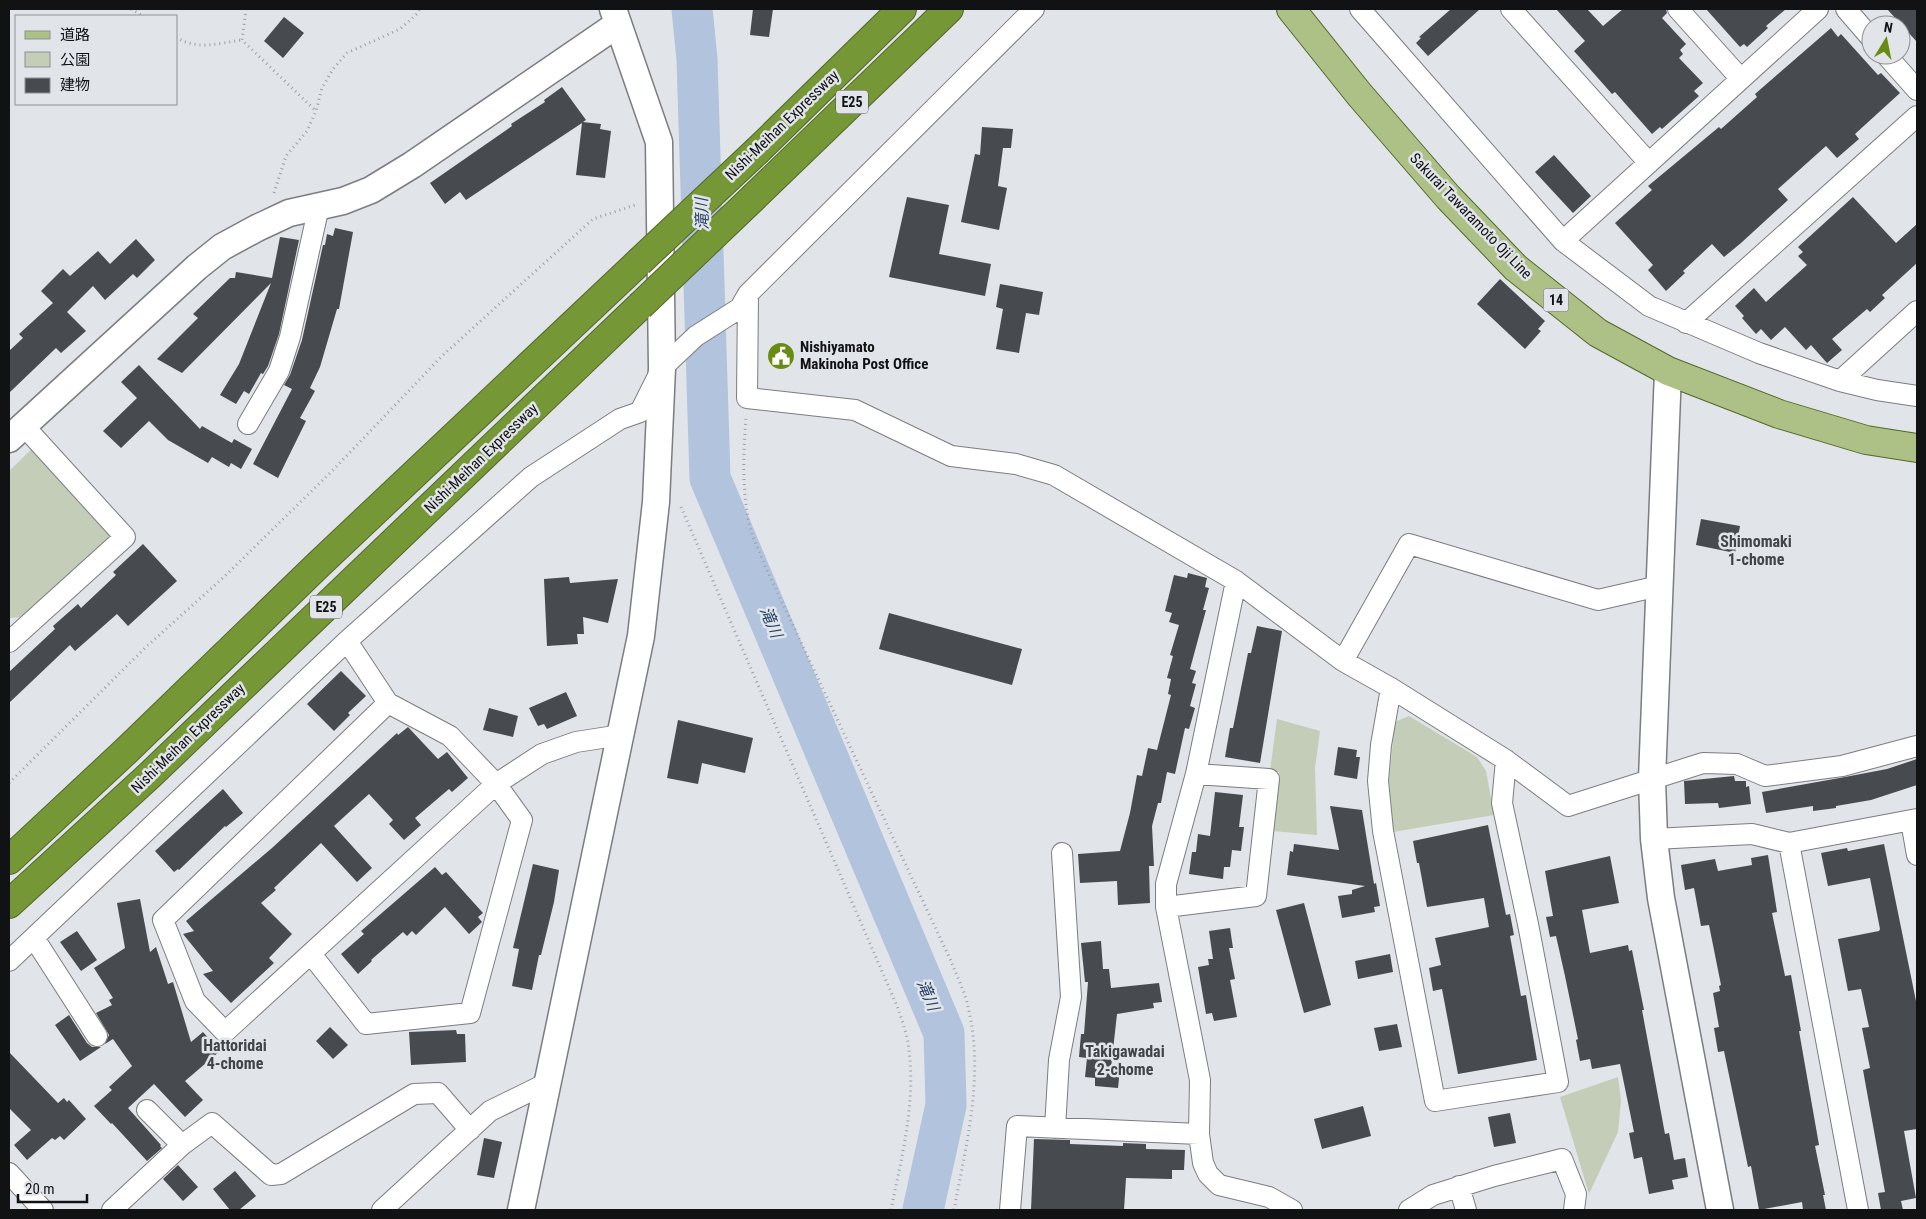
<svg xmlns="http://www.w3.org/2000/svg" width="1926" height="1219" font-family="'Roboto Condensed','Noto Sans JP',sans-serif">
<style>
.green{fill:#c4cdb7}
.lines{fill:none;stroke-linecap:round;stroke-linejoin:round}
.river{stroke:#b1c3dd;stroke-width:41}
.building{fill:#474a4e}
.minor-casing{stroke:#7a7d81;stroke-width:22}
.tertiary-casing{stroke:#7a7d81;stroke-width:29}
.primary-casing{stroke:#536829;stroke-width:30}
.motorway-casing{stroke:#536829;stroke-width:30}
.path{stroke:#9da0a4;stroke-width:3;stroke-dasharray:1 4;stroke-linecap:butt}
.minor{stroke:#fff;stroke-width:20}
.tertiary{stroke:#fff;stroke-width:26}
.primary{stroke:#adc186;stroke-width:28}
.motorway{stroke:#769735;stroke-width:28}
.motorway-bridge-casing{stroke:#536829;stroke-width:30;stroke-linecap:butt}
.motorway-bridge{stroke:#769735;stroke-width:28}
.labels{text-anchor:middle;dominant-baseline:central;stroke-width:5;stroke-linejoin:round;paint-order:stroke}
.shield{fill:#e1e4e9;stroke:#4f5154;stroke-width:1}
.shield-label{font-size:14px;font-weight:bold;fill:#111214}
.street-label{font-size:15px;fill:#111214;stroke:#e1e4e9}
.poi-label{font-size:15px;font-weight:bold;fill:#111214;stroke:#e1e4e9;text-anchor:start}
.water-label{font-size:16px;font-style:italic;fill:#274367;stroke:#e1e4e9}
.neighbourhood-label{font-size:16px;font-weight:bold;fill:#414448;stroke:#e1e4e9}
</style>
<rect width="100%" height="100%" fill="#e1e4e9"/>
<path class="green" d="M33,448l83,88 -90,81 -17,1v-147z
M1409,716l68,41 9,14 8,44 -101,17 -4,-51 6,-59z
M1277,719l43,12 -5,37 2,67 -44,-4 6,-59 -9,-1z
M1618,1077l3,24 -3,31 -29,62 -29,-97z"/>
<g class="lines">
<path class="river" d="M692,9l5,50 13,419 234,555 2,72 -23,105"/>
</g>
<path class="building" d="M753,9h20l-4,28 -19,-2z
M1451,9h29l-52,47 -12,-13 5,-5 -2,-1z
M1556,9h31l16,17 20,-17h43l1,4 -5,5 24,26 -6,6 3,4 -4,4 24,25 -9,8 5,5 -37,33 -2,-2 -8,7 -37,-42 -3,2 -38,-43 11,-10z
M1706,9h80l-20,17 2,2 -21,19 -3,-3 -4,3z
M1887,9h30v33z
M284,17l20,16 -21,25 -19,-17z
M1831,28l7,9 3,-3 37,41 3,-2 19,20 -45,41 4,5 -22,19 -11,-12 -48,43 10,11 -47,43 -17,14 -12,-13 -29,27 2,2 -19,18 -18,-21 5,-5 -38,-42 37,-33 -4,-4 71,-59 2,2 36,-32 -2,-3z
M562,87l24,33 -3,2 18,2 -1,5 11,2 -6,47 -29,-3 6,-52 -116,77 -6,-8 -15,12 -15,-21 82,-57 -1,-2 34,-22 -1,-2z
M982,127l31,2 -2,19h-8l-5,38 9,2 -8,42 -38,-8 14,-68 5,1z
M1554,155l37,41 -18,17 -38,-41z
M907,197l42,8 -10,49 52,10 -6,32 -96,-19z
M1853,197l43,46 21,-19v39l-35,32 3,3 -15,14 -3,-3 -35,30 10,11 -15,13 -16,-18 -5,5 -21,-23 -14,13 -10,-11 -5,5 -14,-16 2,-2 -9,-10 19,-18 12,14 41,-37 -9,-9 5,-4 -5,-5z
M335,228l18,4 -14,77h-2l-17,58 -10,21 5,3 -15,27 6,3 -28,57 -25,-14 39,-75 -8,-4 6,-10 12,-35 21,-95h2l2,-11 6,2z
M280,237l19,3 -20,94 -11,32 -5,8 -2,-1 -12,21 -5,-3 -8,13 -16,-9 19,-31 32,-81 -89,90 -25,-14 41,-41 -5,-4 37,-36h5l1,-6 36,6z
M136,239l19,21 -18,18 -4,-4 -28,26 -12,-14 -26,26 19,19 -25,22 -5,-5 -47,45v-42l14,-13 -4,-4 34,-31 -12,-12 22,-22 7,7 28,-25 12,13z
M1500,279l45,42 -7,8 3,2 -16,18 -48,-45z
M1000,284l43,8 -4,23 -13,-2 -7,40 -23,-4 7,-40 -7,-2z
M139,365l61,64 2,-3 30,17 2,-4 18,10 -11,20 -10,-6 -2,4 -17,-10 -4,6 -40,-23 -19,-19 -28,27 -18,-17 34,-33 -16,-16z
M1701,519l39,7 -5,27 -39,-8z
M143,544l34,37 -49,45 -11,-12 -42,37 -5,-6 -61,58v-31l46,-43 -2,-3 25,-22 3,4 35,-33 -3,-3z
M1188,573l19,5 -2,9 4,1 -6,22h3l-16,59 6,2 -4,12 4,1 -6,22 5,2 -6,21 -4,-1 -10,46 -8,-2 -6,31h-3l-6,23 2,40h-5l1,37 -32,2 -1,-24 -37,2 -2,-29 42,-3 10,-38 7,-38 5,1 6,-28 9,2 14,-55 -3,-1 3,-15 -4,-1 6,-22 -3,-1 9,-30 -10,-3 3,-9 -7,-2 9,-36 13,3z
M569,577l1,6 48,-4 -10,44 -25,-6 1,17h-7l1,10 -31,2 -3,-67z
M889,613l133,36 -10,36 -133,-36z
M1257,626l25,5 -22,132 -35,-6 5,-29h3l15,-75h3z
M341,671l25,25 -18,17 2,2 -16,16 -27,-27z
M566,692l11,24 -30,13 -3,-5 -6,2 -9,-18z
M489,708l29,8 -5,21 -30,-7z
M678,720l75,18 -8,35 -43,-10 -4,21 -31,-6z
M408,727l30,32 9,-7 21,26 -16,14 -3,-3 -34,29 6,7 -17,15 -15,-16 4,-4 -24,-26 -35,32 38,42 -15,14 -36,-39 -47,45 2,2 -15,13 31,31 -23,24 5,5 -43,40 -28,-29 10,-3 -30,-37 11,-3 -8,-10 86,-73 125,-115 1,2z
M1338,747l19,3 -1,7h4l-3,22 -23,-4z
M1917,759v26l-46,15 -35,6v2l-23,3v-5l-47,7 -4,-21 83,-15 42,-8z
M1734,776l1,5h11v6l3,-1 2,18 -32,4 -1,-5 -33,1 -1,-23z
M223,789l20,24 -17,14 -1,-1 -46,44 -1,-1 -4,3 -19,-21z
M1215,792l28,3 -4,32h5l-3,24 -9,-1 -2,17h-6l-1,12 -34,-5 3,-22h4l2,-18 12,2z
M1330,806l32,4 12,74 2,-1 4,23 -6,1 1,5 -33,6 -4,-22 14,-2v-4l13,-4 -78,-11 3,-24 3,1 1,-8 45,6z
M1488,825l18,90 4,-1 4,21 -4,1 11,60 5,-1 11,65 -79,14 -16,-85 -9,2 -4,-23 12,-3 -6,-27 54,-11 -5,-29 -57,9 -8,-44h-2l-4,-22z
M1884,844l33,162v123l-13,2 12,67 -15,3 2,9h-22l-3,-17 7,-1 -22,-122 7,-2 -8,-40 7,-1 -8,-38 -13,2 -10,-52 41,-8 1,-2 -10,-51 -42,8 -7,-33 26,-5 1,3z
M1768,855l9,57 -5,1 13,63 6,-1 10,56h-2l20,114 -4,1 10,49h-2l3,15h-23l-1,-8 -43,8 -8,-44 -3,1 -24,-116 -6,1 -4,-24 5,-1 -6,-34 7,-2 -1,-5 2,-1 -12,-60 -8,1 -7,-38 -9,2 -4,-25 34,-6 3,12 34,-6 -1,-7z
M1610,856l9,47 -37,7 8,43 38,-8 1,6 3,-1 12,60h-2l23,124 4,-1 5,27 11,-2 3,19 -16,3 2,9 -25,5 -7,-37 -8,2 -5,-26 5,-1 -14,-68 -28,5 -2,-10 -10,2 -4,-21 2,-1 -13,-63 -9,-40 -6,1 -4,-20 7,-1 -8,-45z
M533,864l26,6 -5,32 -13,53h-2l-7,35 -20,-4 7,-37 -6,-1z
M435,867l7,8 4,-3 37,41 -5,4 4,5 -13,12 -24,-27 -29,28 -4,-4 -5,5 -4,-4 -32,28 1,1 -14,13 -17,-20 23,-20 -3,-3z
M140,899l10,53 6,-5 12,37 5,-2 18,60 12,-10 17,19 -35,30 18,19 -18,17 -31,-33 -26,24 33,37 -1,1 2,2 -15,13 -35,-38 -1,1 -17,-18 18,-16 -3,-3 23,-21 -19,-27 -8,5 4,-9 -13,-22 16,-8 -3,-5 4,-2 -19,-30 31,-20 -8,-45z
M1304,903l27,102 -27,8 -28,-103z
M1230,928l3,20h-4l6,31 -5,1 7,37 -23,4 -2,-8 -6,1 -8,-47 11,-2 -1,-6h5l-4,-28z
M77,931l20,29 -16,11 -21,-29z
M1101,941l2,28h6l2,19 48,-5 3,19 -9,1 1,5 -37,6 -6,54 9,1 -2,19 -23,-2v-8l-10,-1 2,-19 -8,-1 2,-23h3l4,-52h-3l-4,-39z
M1390,954l3,18 -35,7 -3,-18z
M69,1015l18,28 5,4h9l-21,14 -25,-36z
M1397,1024l5,23 -23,4 -5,-23z
M330,1027l18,18 -15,14 -17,-18z
M456,1030l1,4h8l1,28 -55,3 -2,-33z
M9,1052l49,51 6,-5 3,4 2,-2 17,19 -22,21 -4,-4 -5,4 -3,-2 -25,22 -13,-15 17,-15 -22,-22z
M1363,1106l8,30 -49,13 -8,-30z
M1510,1113l6,30 -22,4 -6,-30z
M484,1138l18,4 -8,36 -17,-3z
M1034,1139l36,1v4l53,2v-3l23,1v5l39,1 -1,20h-12v9l-46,-1 -2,32h-93z
M178,1165l20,22 -15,14 -20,-22z
M235,1171l21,25 -17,14h-9l-17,-21z"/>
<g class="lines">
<g class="minor-casing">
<path id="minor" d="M1360,9l203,232 86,65 110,47 81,28 37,9 40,6
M1511,9l138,154
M1678,9l63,70
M1846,9l25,29
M1886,55l31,35
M1563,241l255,-232
M748,294l-1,104 108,12 96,46 65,8 38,11 182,106 107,80 48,27 115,72 62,46 135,-43 34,1 28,12 77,-10 75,-20
M1686,323l231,-207
M1840,381l77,-70
M248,424l31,-53 11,-34 29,-131
M1236,581l-40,193 -30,110v23l34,173 -1,54 4,29 5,11 11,11 50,12 23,13
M9,642l116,-105 -102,-112
M1343,661l66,-117 189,56 61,-14
M1391,688l-10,57 -3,36 5,50 52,270 123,-19 -30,-158 -26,-121 4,-43
M388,703l-225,217 32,81 30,31 271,-248 46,-30 34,-12 45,-7
M1911,821l6,34
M1654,839l98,-5 37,9 128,-24
M1789,843l69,367
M1166,907l90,-11 13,-117 -73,-5
M34,938l63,98
M311,954l55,70 104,-11 52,-193 -26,-36 -46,-48 -62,-33 -41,-62
M9,961l338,-320 184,-164 89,-58 20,-7 22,-44 34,-32 44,-28 8,-14 286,-285
M147,1110l35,35
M1055,1128l4,-68 12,-63 -9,-144
M9,1173l34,37
M1459,1186l7,24
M112,1210l70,-65 30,-22 59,52 10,-1 133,-80 24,-1 32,37
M382,1210l108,-99 57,-28
M1010,1210l7,-84 182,8
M1409,1210l24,-15 61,-19 68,-17 14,35 -2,16"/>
</g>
<g class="tertiary-casing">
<path id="tertiary" d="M1668,371l-16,408 2,60 7,59 59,312
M9,439l188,-172 25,-20 35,-19 32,-15 54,-12 28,-11 41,-25 206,-141
M521,1210l120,-574 15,-134 6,-134 -3,-226 -46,-133"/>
</g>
<g class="primary-casing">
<path id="primary" d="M1291,9l68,85 89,103 68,71 82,65 70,38 111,43 87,26 51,8"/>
</g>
<g class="motorway-casing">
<path id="motorway" d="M758,150l144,-141
M755,196l194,-187
M9,860l117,-109 192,-186 321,-303
M9,904l141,-129 490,-469"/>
</g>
<path class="path" d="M131,9l12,7
M246,9l-4,31 74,71
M176,37c21,14 43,6 66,3
M274,193l12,-37 21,-25 9,-20 6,-23 11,-19 14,-16 53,-24 17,-15 3,-5
M746,419c-3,35 -4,74 4,109 4,13 11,27 16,40l185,393c6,16 15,33 18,50 15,66 -3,134 -15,199
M681,507l216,499c4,12 9,24 11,37 9,57 -6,112 -17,167
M9,783l137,-136 79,-71 109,-107 108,-113 151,-137 42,-14"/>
<use href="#minor" class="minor"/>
<use href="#tertiary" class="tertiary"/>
<use href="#primary" class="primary"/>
<use href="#motorway" class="motorway"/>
<g class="motorway-bridge-casing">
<path id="motorway-bridge" d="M639,262l119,-112
M640,306l115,-110"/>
</g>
<use href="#motorway-bridge" class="motorway-bridge"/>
</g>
<defs>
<g id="civic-disc" transform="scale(1.4375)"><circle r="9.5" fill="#688b12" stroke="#e1e4e9"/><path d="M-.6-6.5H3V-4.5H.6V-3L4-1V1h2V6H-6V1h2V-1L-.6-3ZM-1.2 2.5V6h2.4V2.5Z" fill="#fff"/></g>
</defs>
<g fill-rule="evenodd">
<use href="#civic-disc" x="781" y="356"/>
</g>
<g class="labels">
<g class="shield">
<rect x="836" y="90.5" width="32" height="23" rx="4"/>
<rect x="1543.5" y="288.5" width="25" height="23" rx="4"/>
<rect x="310" y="595.5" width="32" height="23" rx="4"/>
</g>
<g class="shield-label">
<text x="852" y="102">E25</text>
<text x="1556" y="300">14</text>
<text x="326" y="607">E25</text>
</g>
<g class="street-label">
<text transform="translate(782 125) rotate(-44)">Nishi-Meihan Expressway</text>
<text transform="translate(1471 216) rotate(46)">Sakurai Tawaramoto Oji Line</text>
<text transform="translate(481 458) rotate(-44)">Nishi-Meihan Expressway</text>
<text transform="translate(188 738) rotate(-44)">Nishi-Meihan Expressway</text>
</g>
<g class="poi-label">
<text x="800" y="347">Nishiyamato<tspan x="800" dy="17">Makinoha Post Office</tspan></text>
</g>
<g class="water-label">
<text transform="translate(702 214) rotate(-92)">滝川</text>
<text transform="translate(771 622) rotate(67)">滝川</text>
<text transform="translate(928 995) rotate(67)">滝川</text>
</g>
<g class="neighbourhood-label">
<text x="1756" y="541">Shimomaki<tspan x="1756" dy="18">1-chome</tspan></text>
<text x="235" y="1045">Hattoridai<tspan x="235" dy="18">4-chome</tspan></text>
<text x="1125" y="1051">Takigawadai<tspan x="1125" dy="18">2-chome</tspan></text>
</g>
</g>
<rect width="1926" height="1219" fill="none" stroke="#111214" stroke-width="20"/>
<rect x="15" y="15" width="162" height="90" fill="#e1e4e9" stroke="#8e9094"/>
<rect x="25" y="31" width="25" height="8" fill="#adc186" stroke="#8e9094"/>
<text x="60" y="40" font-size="15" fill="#111214">道路</text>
<rect x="25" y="52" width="25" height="15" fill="#c4cdb7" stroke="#8e9094"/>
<text x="60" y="65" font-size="15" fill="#111214">公園</text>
<rect x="25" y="78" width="25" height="15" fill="#474a4e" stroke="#8e9094"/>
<text x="60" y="90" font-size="15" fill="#111214">建物</text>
<g transform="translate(1886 40) rotate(10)"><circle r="24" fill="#e1e4e9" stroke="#8e9094"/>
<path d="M0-4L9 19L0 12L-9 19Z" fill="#688b12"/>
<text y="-8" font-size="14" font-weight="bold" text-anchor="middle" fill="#111214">N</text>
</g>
<path d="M18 1194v8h69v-8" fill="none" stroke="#111214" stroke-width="2.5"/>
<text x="25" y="1194" font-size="15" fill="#111214" stroke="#e1e4e9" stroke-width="4" paint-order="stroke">20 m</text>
</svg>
